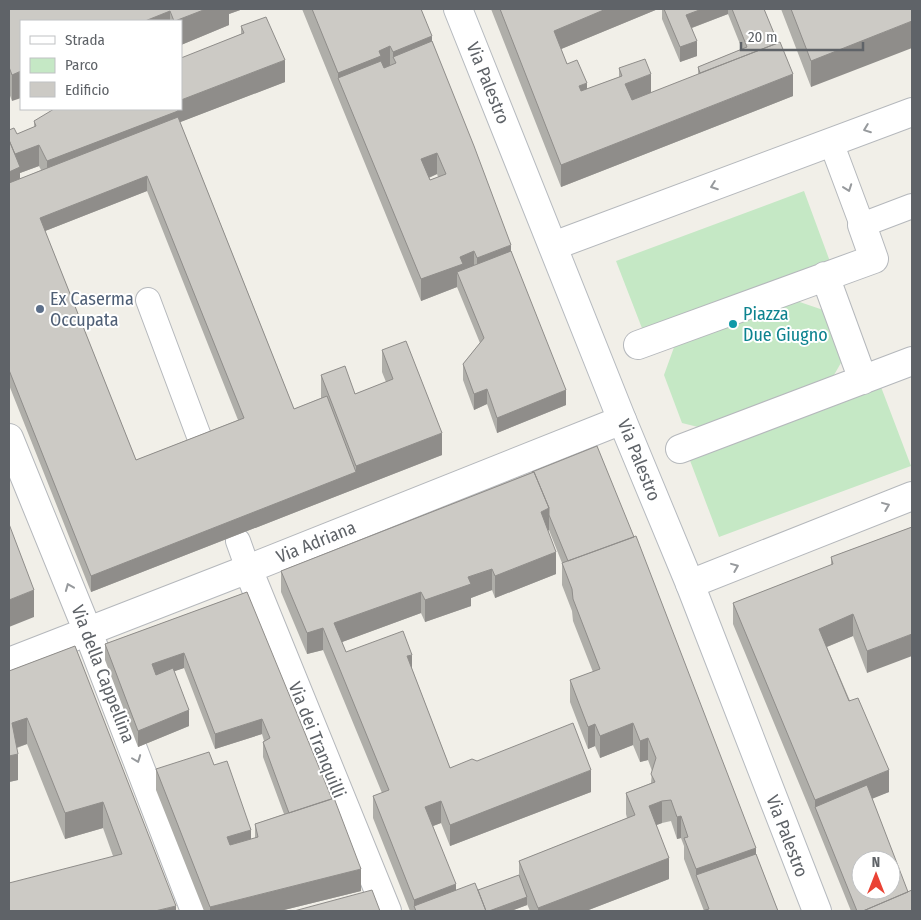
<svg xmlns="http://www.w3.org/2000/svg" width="921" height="920" font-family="'Fira Sans Condensed',sans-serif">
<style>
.green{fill:#c5e8c5}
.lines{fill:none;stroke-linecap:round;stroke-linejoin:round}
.lane-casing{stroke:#b5b8bc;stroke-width:26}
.street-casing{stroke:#b5b8bc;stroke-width:30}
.secondary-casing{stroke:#b6babf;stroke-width:30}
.lane{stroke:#fff;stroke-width:24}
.street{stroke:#fff;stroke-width:28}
.secondary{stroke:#fff;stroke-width:28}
.wall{fill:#afaea9;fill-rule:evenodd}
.shaded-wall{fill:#8f8d8a}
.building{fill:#cccac5;stroke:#8f8d8a;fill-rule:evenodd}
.oneway{stroke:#979a9d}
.service-dot{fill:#5c6f8a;stroke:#fff;stroke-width:2}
.culture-dot{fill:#0f9aa8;stroke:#fff;stroke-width:2}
.labels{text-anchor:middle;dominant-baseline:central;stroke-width:4;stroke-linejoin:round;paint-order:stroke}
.street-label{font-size:18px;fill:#5f6368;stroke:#fff}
.service-label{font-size:18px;fill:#4e5e75;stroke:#fff;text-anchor:start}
.culture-label{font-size:18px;fill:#0d838f;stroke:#fff;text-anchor:start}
</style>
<rect width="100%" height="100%" fill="#f1efe8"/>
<path class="green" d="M804,191l28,76 -187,69 -29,-75z
M788,298l44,15 14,41 -20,35 -116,41 -28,-7 -18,-48 13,-36z
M878,379l33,87 -192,71 -33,-87z"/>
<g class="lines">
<g class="lane-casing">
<path id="lane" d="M831,142l31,83 50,-19
M148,300l55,147
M238,541l10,28"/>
</g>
<g class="street-casing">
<path id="street" d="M553,246l359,-134
M825,276l38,104
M638,345l236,-86 -12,-34
M9,438l79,194 107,279
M680,449l232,-88
M248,569l139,342
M690,584l222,-88
M9,662l239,-93 374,-149"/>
</g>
<g class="secondary-casing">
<path id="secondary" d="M458,9l164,411 68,164 127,327"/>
</g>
<use href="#lane" class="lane"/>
<use href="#street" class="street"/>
<use href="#secondary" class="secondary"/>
</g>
<path class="wall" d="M9,9h234l-14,5v11l-48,20v-24h-160l-9,80 -3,-8z
M302,9h119l11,32 79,210 55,154 -69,28 -10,-29 -13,6 -11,-30v-16l17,-21 -23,-56 -36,14zM437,174l1,3 -8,3 -1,-2z
M491,9h167l-97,40 6,15 20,25 32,-12v-9l32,25 47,-18v-8l44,-18 -14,-35 -36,14 5,28 -17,6 -18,-43v-10h102l29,87 -232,91z
M781,9h131l-101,78z
M241,26l44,56 -105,40 114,287 27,-11v-23l34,19 31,-12 -4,-10v-22l60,105 -351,137 -82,-207v-255l8,4 17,-7v-6l207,-87zM39,166l2,4 -21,9v-6zM147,191l91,229 -102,40 -91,-229z
M532,472l224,382 22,57h-74l-20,-52v-13l-3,-8 -4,1 -6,-18 -9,2 -6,2 13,54 -83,32h-56l-3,-7v1l-16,6h-101l-37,-93v-22l9,-3 -59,-143 -16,4 -26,-62v-21zM549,530l13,33v22l10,26 1,10 20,51 -23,8v22l18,47 7,-3 5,12 33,-13 7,17 8,-2 4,11 -1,12 -25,10v21l1,4 -108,43v14l-41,15h-22l-23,-64 8,-3 9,23 141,-54 -114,-31 -27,7 -38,-99 -66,-17 -4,-10 79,-29 4,9 46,-16v-8l21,-8 3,8 61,-24 -8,-43z
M912,527l-45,146 -14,-37 -26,11 62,145 -17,6 40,113h-61l-36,-89 -82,-198v-21l98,-38v-8z
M247,592l114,299 -81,20h-76l-48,-121v-21l58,-4 37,74 4,-1v-14l29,-10 -21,-57v-15l1,-1 -2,-7 -47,15 -31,-81 -10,3 15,55 -51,21 -33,-87v-16z
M75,646l101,265 -63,-55 -10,-28 -38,11 -38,-95 -10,4 1,32 -9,2v-111z"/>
<path class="shaded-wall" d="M206,9h37l-14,5v11l-48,20v-24h-6z
M606,9h52l-104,43v-21z
M702,9h26v5l-42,16v-15z
M170,11v10h-25z
M912,21v27l-101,39v-26z
M432,36v26l-36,1 -3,-6v-5z
M697,41v15l-17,6v-15z
M390,46v27l-52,5v-5l41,-22z
M285,60v22l-107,41 -131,60v-22l128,-52h6v-9z
M21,71v27l-9,3v-26z
M651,74v21l-26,10v-21z
M793,74v22l-232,91v-22z
M587,83v22l-8,-19z
M39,145v21l-19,7v21l-11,4v-26l4,-18z
M437,153v21l-16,7v-22z
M147,176v15l-107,42v-15z
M511,245v21l-34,14v-22z
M474,251v21h-17v15l-36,14v-22l39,-22z
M487,389v15l-13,6v-16z
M566,390v15l-69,28v-15z
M442,433v22l-351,137v-16l265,-104v-6z
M549,508v22l-8,3v-21z
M556,552v22l-61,24v-22z
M492,569v21l-21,8v8l-46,16v-22l43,-23z
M34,590v27l-25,10v-27z
M421,592v21l-87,32v-22z
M853,614v22l-34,14v-21z
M323,628v22l-16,4v-21z
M912,634v22l-45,17v-22z
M184,653v15l-32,11v-15z
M412,655v21l-5,-20z
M189,710v16l-51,21v-16z
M27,718v26l-15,5v-26z
M262,719v15l-47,15v-15z
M633,723v22l-33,13v-22z
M595,724v22l-7,3v-22z
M648,738v22l-8,2v-21z
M18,754v26l-9,2v-26z
M591,770v22l-141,54v-21z
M889,770v22l-69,28 -5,-13v-7z
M441,801v22l-16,6v-22z
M662,801v22l-13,5v-22z
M103,802v26l-38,11v-26z
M681,816v22l-4,1v-22z
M251,830v21l-24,8v-22z
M756,848v21l-60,6v-6z
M669,858v21l-83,32h-48v-3z
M361,869v22l-81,20h-70v-4z
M456,884v22h-42v-6z
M527,897v8l-16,6h-22z
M176,906v5h-21z"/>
<path class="building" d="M9,9h197l-31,12h-1l-4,-10 -25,10h-124v50l-9,4 -3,-8z
M312,9h109l11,27 -39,16 -3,-6 -11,5 2,5 -43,17z
M500,9h106l-52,22 13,33 10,-4 10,23 -8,3 2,5 41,-15 -3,-8 26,-9 6,15 -26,10 7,16 148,-58 13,32 -232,91z
M664,9h38l-16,6 11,26 -17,6z
M732,9h32l14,34 -78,30 -2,-6 49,-20z
M791,9h121v12l-101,40z
M266,17l19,43 -104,40v-42l63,-25 -3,-7z
M432,41l42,105 37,99 -34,13 -3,-7 -14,6 3,7 -42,15 -83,-201 43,-17 3,7 12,-5 -3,-6zM437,153l9,21 -16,6 -9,-21z
M54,109h123l1,2 -131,50 -8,-16 -24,9 -6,-14v-10l5,-2 3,6 19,-8 -2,-5z
M178,117l116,292 33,-13 29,76 -265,104 -82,-206v-187zM147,176l97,242 -108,42 -96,-242z
M9,140l11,27 -11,5z
M511,251l55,139 -69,28 -10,-29 -13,5 -11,-30 21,-26 -27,-66z
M406,341l36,92 -86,33 -35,-91 24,-9 10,28 38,-15 -11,-29z
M597,446l37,91 -66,24 -19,-46v-7l-15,-36h-2z
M534,472l15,36 -8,4 15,40 -61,24 -3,-7 -24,8 3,7 -46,16 -4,-8 -87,31 12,29 57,-21 9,24 -5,1 43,112 22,-9 5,2 96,-38 18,47 -141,55 -9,-24 -16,6 31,77 -42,16 -41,-104 16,-6 -66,-162 -16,5 -26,-62z
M9,524l25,66 -25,10z
M912,527v107l-45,17 -14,-37 -34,15 30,72 9,-3 31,72 -74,30 -82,-197 100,-39 -2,-7z
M636,536l120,312 -60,21 -12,-31 4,-1 -7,-21 -4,1 -6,-17 -9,1 -13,5 20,52 -131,50 -19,-47 116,-46 -9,-22 29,-11 -4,-8 5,-16 -8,-20 -8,3 -7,-18 -33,13 -5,-12 -7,3 -18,-47 30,-11 -27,-70 -1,-10 -10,-26z
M247,592l85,207 -43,14 -26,-71 7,-4 -8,-19 -47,15 -31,-81 -32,11 4,11 17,-7 16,42 -51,21 -33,-87z
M75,646l101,260 -21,5h-146v-28l113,-29 -19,-52 -38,11 -38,-95 -15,5 6,31 -9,2v-85z
M209,752l5,13 13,-4 24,69 -24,7 3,8 28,-8 -3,-13 79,-26 27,71 -151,38 -54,-138z
M867,785l41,107 -45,19h-6l-42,-104zM861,860h30v30h-30z
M756,854l22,57h-76l7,-2 -13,-34z
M519,875l8,22 -38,14h-3l-8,-21z
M475,883l11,28h-70l-2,-5z
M372,890l8,21h-86z
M912,890v21h-49z"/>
<defs><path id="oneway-chevron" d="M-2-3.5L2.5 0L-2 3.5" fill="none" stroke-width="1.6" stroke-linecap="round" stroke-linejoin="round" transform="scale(1.25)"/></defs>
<g class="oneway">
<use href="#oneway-chevron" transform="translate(867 129) rotate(159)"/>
<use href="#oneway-chevron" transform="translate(714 186) rotate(160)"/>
<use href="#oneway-chevron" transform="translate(848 188) rotate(70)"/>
<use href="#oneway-chevron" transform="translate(886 506) rotate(-22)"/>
<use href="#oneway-chevron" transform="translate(735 567) rotate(-22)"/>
<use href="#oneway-chevron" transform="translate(69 587) rotate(-112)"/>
<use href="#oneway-chevron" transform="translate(137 759) rotate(69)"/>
</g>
<circle class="service-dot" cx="40" cy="309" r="5"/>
<circle class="culture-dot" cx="733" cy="324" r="5"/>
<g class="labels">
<g class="street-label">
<text transform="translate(488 83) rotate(68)">Via Palestro</text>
<text transform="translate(639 460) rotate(68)">Via Palestro</text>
<text transform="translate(316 542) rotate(-22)">Via Adriana</text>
<text transform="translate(103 674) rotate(69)">Via della Cappellina</text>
<text transform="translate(317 740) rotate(68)">Via dei Tranquilli</text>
<text transform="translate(787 836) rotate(69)">Via Palestro</text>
</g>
<g class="service-label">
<text x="50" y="299">Ex Caserma<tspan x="50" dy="21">Occupata</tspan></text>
</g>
<g class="culture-label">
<text x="743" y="314">Piazza<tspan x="743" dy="21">Due Giugno</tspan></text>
</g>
</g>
<rect width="921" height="920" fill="none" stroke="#5f6368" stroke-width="20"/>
<rect x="20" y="20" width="162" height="90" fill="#ffffff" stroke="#bfc1c3"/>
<rect x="30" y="36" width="25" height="8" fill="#ffffff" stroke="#bfc1c3"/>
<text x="65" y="45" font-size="15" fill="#5f6368">Strada</text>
<rect x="30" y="58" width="25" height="15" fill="#c5e8c5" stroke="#bfc1c3"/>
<text x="65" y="70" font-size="15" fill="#5f6368">Parco</text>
<rect x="30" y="82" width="25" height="15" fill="#cccac5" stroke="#bfc1c3"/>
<text x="65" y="95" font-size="15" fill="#5f6368">Edificio</text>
<g transform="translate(876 875)"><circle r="24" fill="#ffffff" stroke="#bfc1c3"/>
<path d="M0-4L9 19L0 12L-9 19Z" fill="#ea4335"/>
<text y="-8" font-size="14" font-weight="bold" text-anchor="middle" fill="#5f6368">N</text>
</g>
<path d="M741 42v8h122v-8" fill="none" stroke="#5f6368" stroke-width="2.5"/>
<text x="748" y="42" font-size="15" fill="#5f6368" stroke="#ffffff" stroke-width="4" paint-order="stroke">20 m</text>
</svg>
